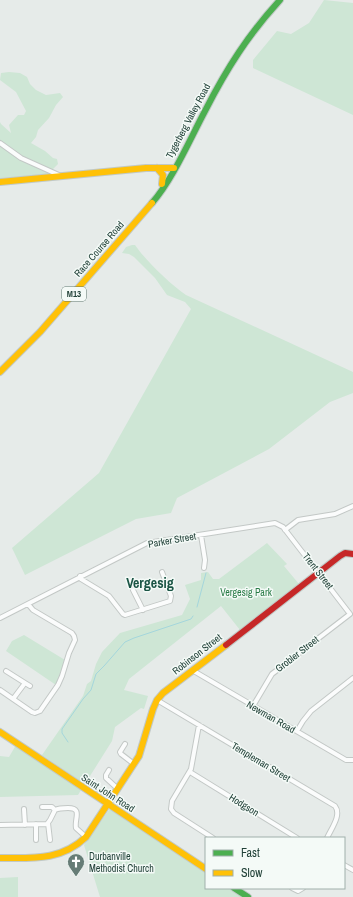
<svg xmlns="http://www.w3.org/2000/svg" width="353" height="897" font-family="'Archivo Narrow',sans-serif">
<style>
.green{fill:#cee6d5}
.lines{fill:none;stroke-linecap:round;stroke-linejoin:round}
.stream{stroke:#a4d6dc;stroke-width:1}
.street-casing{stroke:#c3c8c6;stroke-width:6}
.fast-casing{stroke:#c1c9c6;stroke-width:8}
.slow-casing{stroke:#c1c9c6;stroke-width:8}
.jam-casing{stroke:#c1c9c6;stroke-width:8}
.street{stroke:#fbfcfc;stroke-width:4}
.fast{stroke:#4caf50;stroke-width:6}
.slow{stroke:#ffc107;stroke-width:6}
.jam{stroke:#c62828;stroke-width:6}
.labels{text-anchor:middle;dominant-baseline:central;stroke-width:3;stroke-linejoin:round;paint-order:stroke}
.shield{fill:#f4faf7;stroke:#607871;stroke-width:1}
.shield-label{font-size:9px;font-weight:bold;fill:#214138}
.street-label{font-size:10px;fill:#214138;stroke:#f4faf7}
.park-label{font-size:10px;fill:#287b46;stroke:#f4faf7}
.poi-label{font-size:10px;fill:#214138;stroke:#f4faf7;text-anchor:start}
.district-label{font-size:14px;font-weight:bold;fill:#1b5545;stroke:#f4faf7}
</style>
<rect width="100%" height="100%" fill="#e6ebe9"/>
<path class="green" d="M324,0l29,3v112l-100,-47v-8l24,-29 14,3 18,-11z
M9,72l11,1 7,4 3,7 6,6 10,5 14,-2 3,4 -7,8 -7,13 -11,12 -2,7 -5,6 14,8 8,7 4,1 1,5 -10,10 -48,4v-56l1,2 10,9 -2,-8 9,-10h6l2,-4 -10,-19 -16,-12 1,-7z
M132,245h3c11,16 35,39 51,50l167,77v21l-23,9 -61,47 -92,49 -6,15 -35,6 -111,56 -13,-27 87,-75 92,-164 -6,-7 -18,-7 -12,-17 -21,-21 -5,-3 -7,-1 4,-6z
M267,543l20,21 -3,2 15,18 -59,46 -19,-24 -92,73 -5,11 24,6 -4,13 -3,-1 -26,19 -3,14 -27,43 -43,-29 41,-59 4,-12 4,-3 5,-17 6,-12 18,-19 62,-18 8,-16 -5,-14 16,-5v-7l7,-1 5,7h6z
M24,635l41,25 -9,25 -50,-34 6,-10z
M16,745l65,45 -3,5 -78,2v-41l9,1z
M109,810h4l93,62v16h25l13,9h-144l-16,-52z
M18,877v20h-18v-19z"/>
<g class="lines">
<path class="stream" d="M197,607l9,-34
M68,742l-6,-9v-4l21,-30 8,-9 5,-16 8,-8 21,-24 9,-4 57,-19 2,-3"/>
<g class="street-casing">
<path id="street" d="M0,143l21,15 40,18
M285,530l13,-10 37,-6 18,-8
M201,535l4,25 -1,8
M80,576l1,3 28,17 14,18 2,1 45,-14 1,-5 -9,-24
M133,590l10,20
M0,618l147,-75 128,-20 8,4 67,87
M192,670l154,90h7
M6,671l19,12 -12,16
M25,683l5,3
M0,690l32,22 3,1 5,-2 18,-26 4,-9 7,-23 6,-13 -1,-4 -2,-3 -39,-23 -5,-6
M157,700l178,106c7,9 -4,23 -8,32
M253,706l19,-32 78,-60
M199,725l-8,44 -19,32 -1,8 3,4 39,25
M297,731l6,-10 8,-10 42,-33
M125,744l-5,8 1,2 13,10
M109,770l-3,5v3l12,11
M190,772l107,66
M42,807h10l3,3
M24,809l1,16
M48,823l2,17
M36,824v16
M0,825l47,-1 3,-4 5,-10c4,-2 8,-2 13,-2 15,0 6,11 8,20l10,9
M344,865l9,5
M292,888l6,3 5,-3"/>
</g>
<g class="fast-casing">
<path id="fast" d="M152,203c21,-24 38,-64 53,-92 22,-43 43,-76 75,-111
M234,888l14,9"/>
</g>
<g class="slow-casing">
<path id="slow" d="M157,168l6,7 -1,9
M0,182l146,-14h28
M0,372l40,-40 112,-129
M0,732l206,137
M0,858c32,0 61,3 86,-21l53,-81 14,-47 4,-9 6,-7 63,-48"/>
</g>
<g class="jam-casing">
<path id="jam" d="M226,645l114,-89 5,-3 8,1"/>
</g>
<use href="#street" class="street"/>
<use href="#fast" class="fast"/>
<use href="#slow" class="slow"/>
<use href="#jam" class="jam"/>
</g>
<defs>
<g id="church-pin" transform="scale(0.9)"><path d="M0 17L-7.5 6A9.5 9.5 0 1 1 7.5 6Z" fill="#667c76" stroke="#f4faf7"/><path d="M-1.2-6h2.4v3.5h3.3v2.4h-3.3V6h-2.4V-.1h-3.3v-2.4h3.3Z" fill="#fff"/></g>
</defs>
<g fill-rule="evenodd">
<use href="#church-pin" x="76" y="862"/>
</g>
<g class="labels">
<rect class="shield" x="62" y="287" width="24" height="14" rx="3"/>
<g class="shield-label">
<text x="74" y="294">M13</text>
</g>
<g class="street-label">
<text transform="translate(188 121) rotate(-62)">Tygerberg Valley Road</text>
<text transform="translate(99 249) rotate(-49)">Race Course Road</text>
<text transform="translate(172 540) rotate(-10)">Parker Street</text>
<text transform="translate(318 571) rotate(52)">Trent Street</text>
<text transform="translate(197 654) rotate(-38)">Robinson Street</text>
<text transform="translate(297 654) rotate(-38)">Grobler Street</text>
<text transform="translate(271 717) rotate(30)">Newman Road</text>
<text transform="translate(261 762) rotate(31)">Templeman Street</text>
<text transform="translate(108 793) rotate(33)">Saint John Road</text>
<text transform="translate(244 805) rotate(32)">Hodgson</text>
</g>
<g class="park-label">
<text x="246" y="592">Vergesig Park</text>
</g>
<g class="poi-label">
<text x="89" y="856">Durbanville<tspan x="89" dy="12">Methodist Church</tspan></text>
</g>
<g class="district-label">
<text x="150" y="583">Vergesig</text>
</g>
</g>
<rect x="205" y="837" width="140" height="52" fill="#f4faf7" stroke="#a0b0ab"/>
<rect x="213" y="850" width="20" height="6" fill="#4caf50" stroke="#a0b0ab"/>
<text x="241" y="857" font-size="12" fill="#214138">Fast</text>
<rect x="213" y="870" width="20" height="6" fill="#ffc107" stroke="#a0b0ab"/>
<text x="241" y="877" font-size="12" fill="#214138">Slow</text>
</svg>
